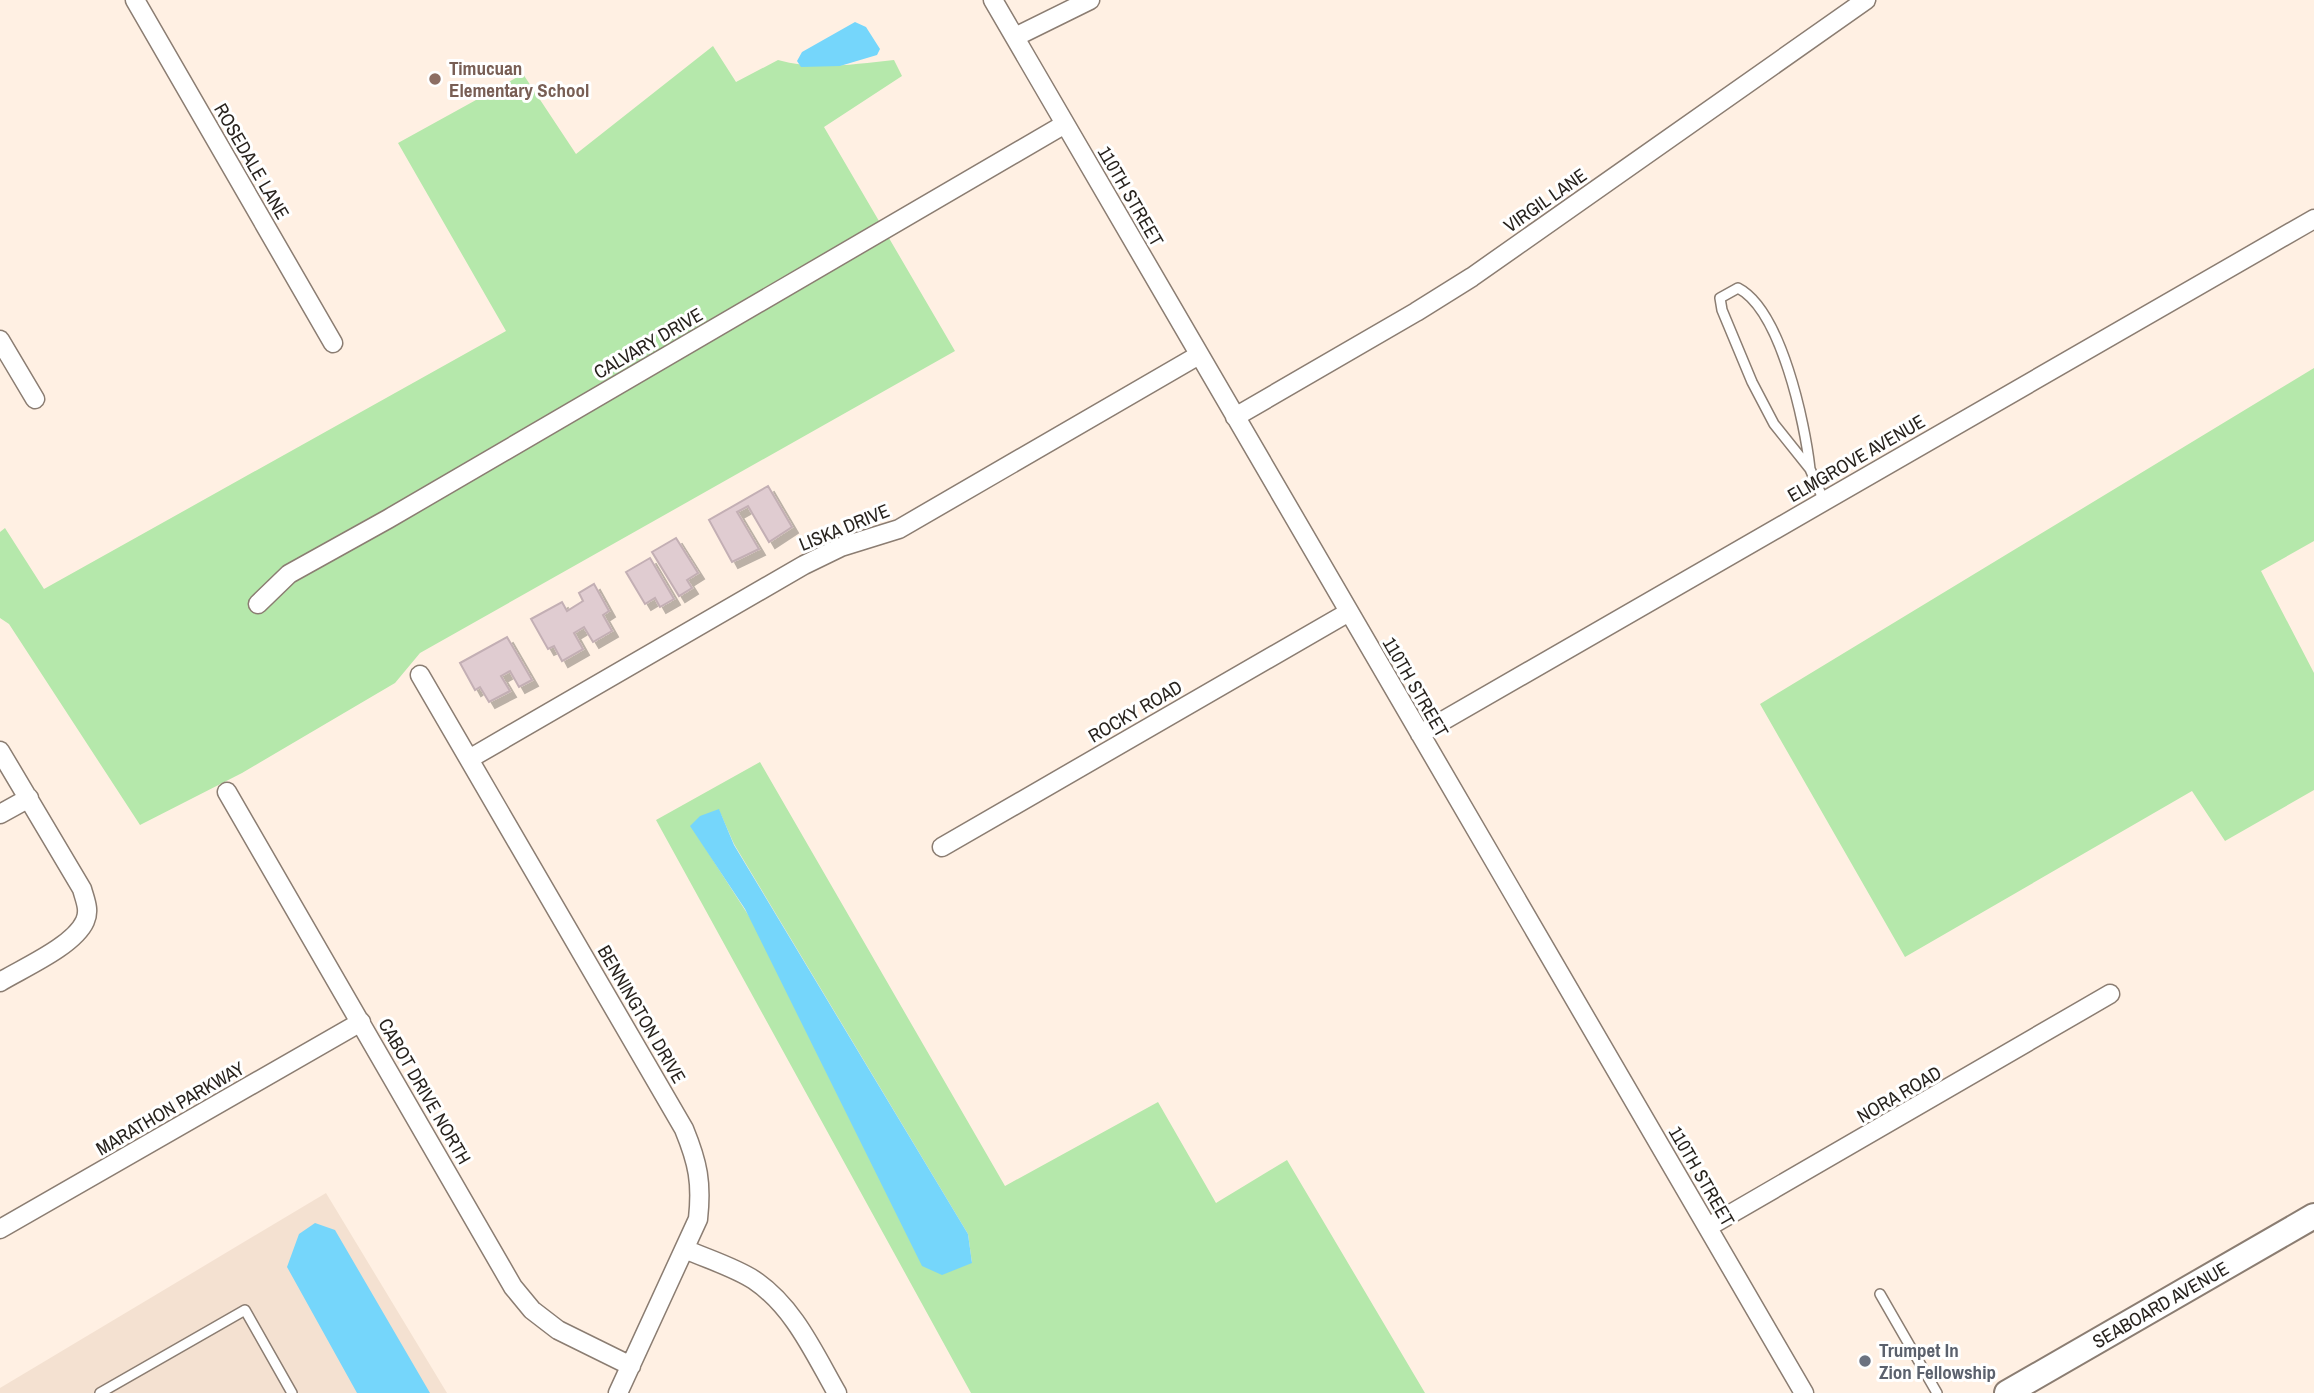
<svg xmlns="http://www.w3.org/2000/svg" width="2314" height="1393" font-family="'Archivo Narrow',sans-serif">
<style>
.industrial{fill:#f4e1d1}
.green{fill:#b5e8ab;fill-rule:evenodd}
.water{fill:#75d6fb}
.building{fill:#e0ccd1;stroke:#c3afb4;stroke-width:2;filter:url(#shadow)}
.lines{fill:none;stroke-linecap:round;stroke-linejoin:round}
.lane-casing{stroke:#8b7d72;stroke-width:12}
.street-casing{stroke:#8b7d72;stroke-width:21}
.secondary-casing{stroke:#8b7d72;stroke-width:28}
.lane{stroke:#fff;stroke-width:9}
.street{stroke:#fff;stroke-width:18}
.secondary{stroke:#fff;stroke-width:24}
.education-dot{fill:#8d6e63;stroke:#fff;stroke-width:2.5}
.worship-dot{fill:#6b7280;stroke:#fff;stroke-width:2.5}
.labels{text-anchor:middle;dominant-baseline:central;stroke-width:6;stroke-linejoin:round;paint-order:stroke}
.education-label{font-size:19px;font-weight:bold;fill:#785e54;stroke:#fff;text-anchor:start}
.street-label{font-size:19px;fill:#28231e;stroke:#fff}
.worship-label{font-size:19px;font-weight:bold;fill:#5b616d;stroke:#fff;text-anchor:start}
</style>
<defs>
<filter id="shadow"><feDropShadow dx="6" dy="6" stdDeviation="0" flood-color="#0004"/></filter>
</defs>
<rect width="100%" height="100%" fill="#fff0e3"/>
<path class="industrial" d="M326,1193l121,200h-447v-5z"/>
<path class="green" d="M713,46l23,36 42,-22c38,11 76,4 116,0l8,16 -78,51 131,224 -535,302 -25,30 -153,90 -102,52 -131,-201 -9,-6v-86l5,-4 39,61 462,-258 -108,-188 125,-69 53,80z
M2314,368v173l-53,30 53,102v117l-89,51 -33,-50 -287,166 -145,-253z
M760,762l245,424 153,-84 58,101 71,-43 138,233h-454l-315,-573zM719,810l15,34 234,390 4,29 -281,-437z"/>
<path class="water" d="M855,22l11,5 14,22 -3,6 -37,11 -39,1 -4,-6 5,-9z
M719,809l15,36 234,389 4,29 -30,12 -20,-9 -177,-357 -55,-83 10,-10z
M315,1223l20,7 95,163h-73l-70,-126 12,-33z"/>
<path class="building" d="M768,486l24,41 -23,15 -21,-36 -11,6 22,37 -27,13 -23,-42z
M676,538l22,35 -11,7 5,8 -13,8 -27,-44z
M650,558l24,41 -14,8 -5,-9 -10,6 -19,-32z
M594,584l15,27 -6,4 9,16 -19,11 -9,-15 -10,6 9,16 -21,12 -8,-15 -6,3 -17,-30 31,-17 5,9 16,-10 -4,-8z
M507,637l25,43 -13,7 -9,-16 -9,5 9,15 -21,11 -9,-15 -5,3 -15,-27z"/>
<g class="lines">
<g class="lane-casing">
<path id="lane" d="M1810,469c-5,-46 -29,-159 -72,-181l-18,10 2,12 30,72 22,42 36,45 14,32
M1880,1294l57,99
M100,1393l145,-83 47,83"/>
</g>
<g class="street-casing">
<path id="street" d="M135,0l198,343
M993,0l811,1393
M1015,37l75,-37
M0,340l35,59
M1235,417l181,-105 56,-35 394,-277
M258,604l31,-30 99,-55 677,-395
M420,675l264,454c14,34 18,54 14,90l-80,174
M1420,734l894,-515
M0,751l82,138c3,11 8,21 3,32 -11,25 -62,47 -85,61
M469,759l335,-194 37,-18 58,-18 300,-174
M227,792l286,495 19,23 26,20 73,36
M0,814l29,-16
M942,847l407,-235
M1708,1227l402,-233
M0,1229l361,-207
M685,1249c22,10 49,18 69,31 40,27 60,73 83,113"/>
</g>
<g class="secondary-casing">
<g id="secondary">
<path id="s1" d="M2007,1393l307,-177"/>
</g>
</g>
<use href="#lane" class="lane"/>
<use href="#street" class="street"/>
<use href="#secondary" class="secondary"/>
</g>
<circle class="education-dot" cx="435" cy="79" r="7"/>
<circle class="worship-dot" cx="1865" cy="1361" r="7"/>
<g class="labels">
<g class="education-label">
<text x="449" y="68">Timucuan<tspan x="449" dy="22">Elementary School</tspan></text>
</g>
<g class="street-label">
<text transform="translate(252 161) rotate(60)">ROSEDALE LANE</text>
<text transform="translate(1131 196) rotate(60)">110TH STREET</text>
<text transform="translate(1545 200) rotate(-35)">VIRGIL LANE</text>
<text transform="translate(648 343) rotate(-30)">CALVARY DRIVE</text>
<text transform="translate(1856 458) rotate(-30)">ELMGROVE AVENUE</text>
<text transform="translate(844 527) rotate(-22)">LISKA DRIVE</text>
<text transform="translate(1416 687) rotate(60)">110TH STREET</text>
<text transform="translate(1135 711) rotate(-30)">ROCKY ROAD</text>
<text transform="translate(642 1014) rotate(60)">BENNINGTON DRIVE</text>
<text transform="translate(425 1091) rotate(60)">CABOT DRIVE NORTH</text>
<text transform="translate(1899 1094) rotate(-30)">NORA ROAD</text>
<text transform="translate(170 1108) rotate(-30)">MARATHON PARKWAY</text>
<text transform="translate(1702 1176) rotate(60)">110TH STREET</text>
<text stroke="none"><textPath href="#s1" startOffset="177">SEABOARD AVENUE</textPath></text>
</g>
<g class="worship-label">
<text x="1879" y="1350">Trumpet In<tspan x="1879" dy="22">Zion Fellowship</tspan></text>
</g>
</g>
</svg>
